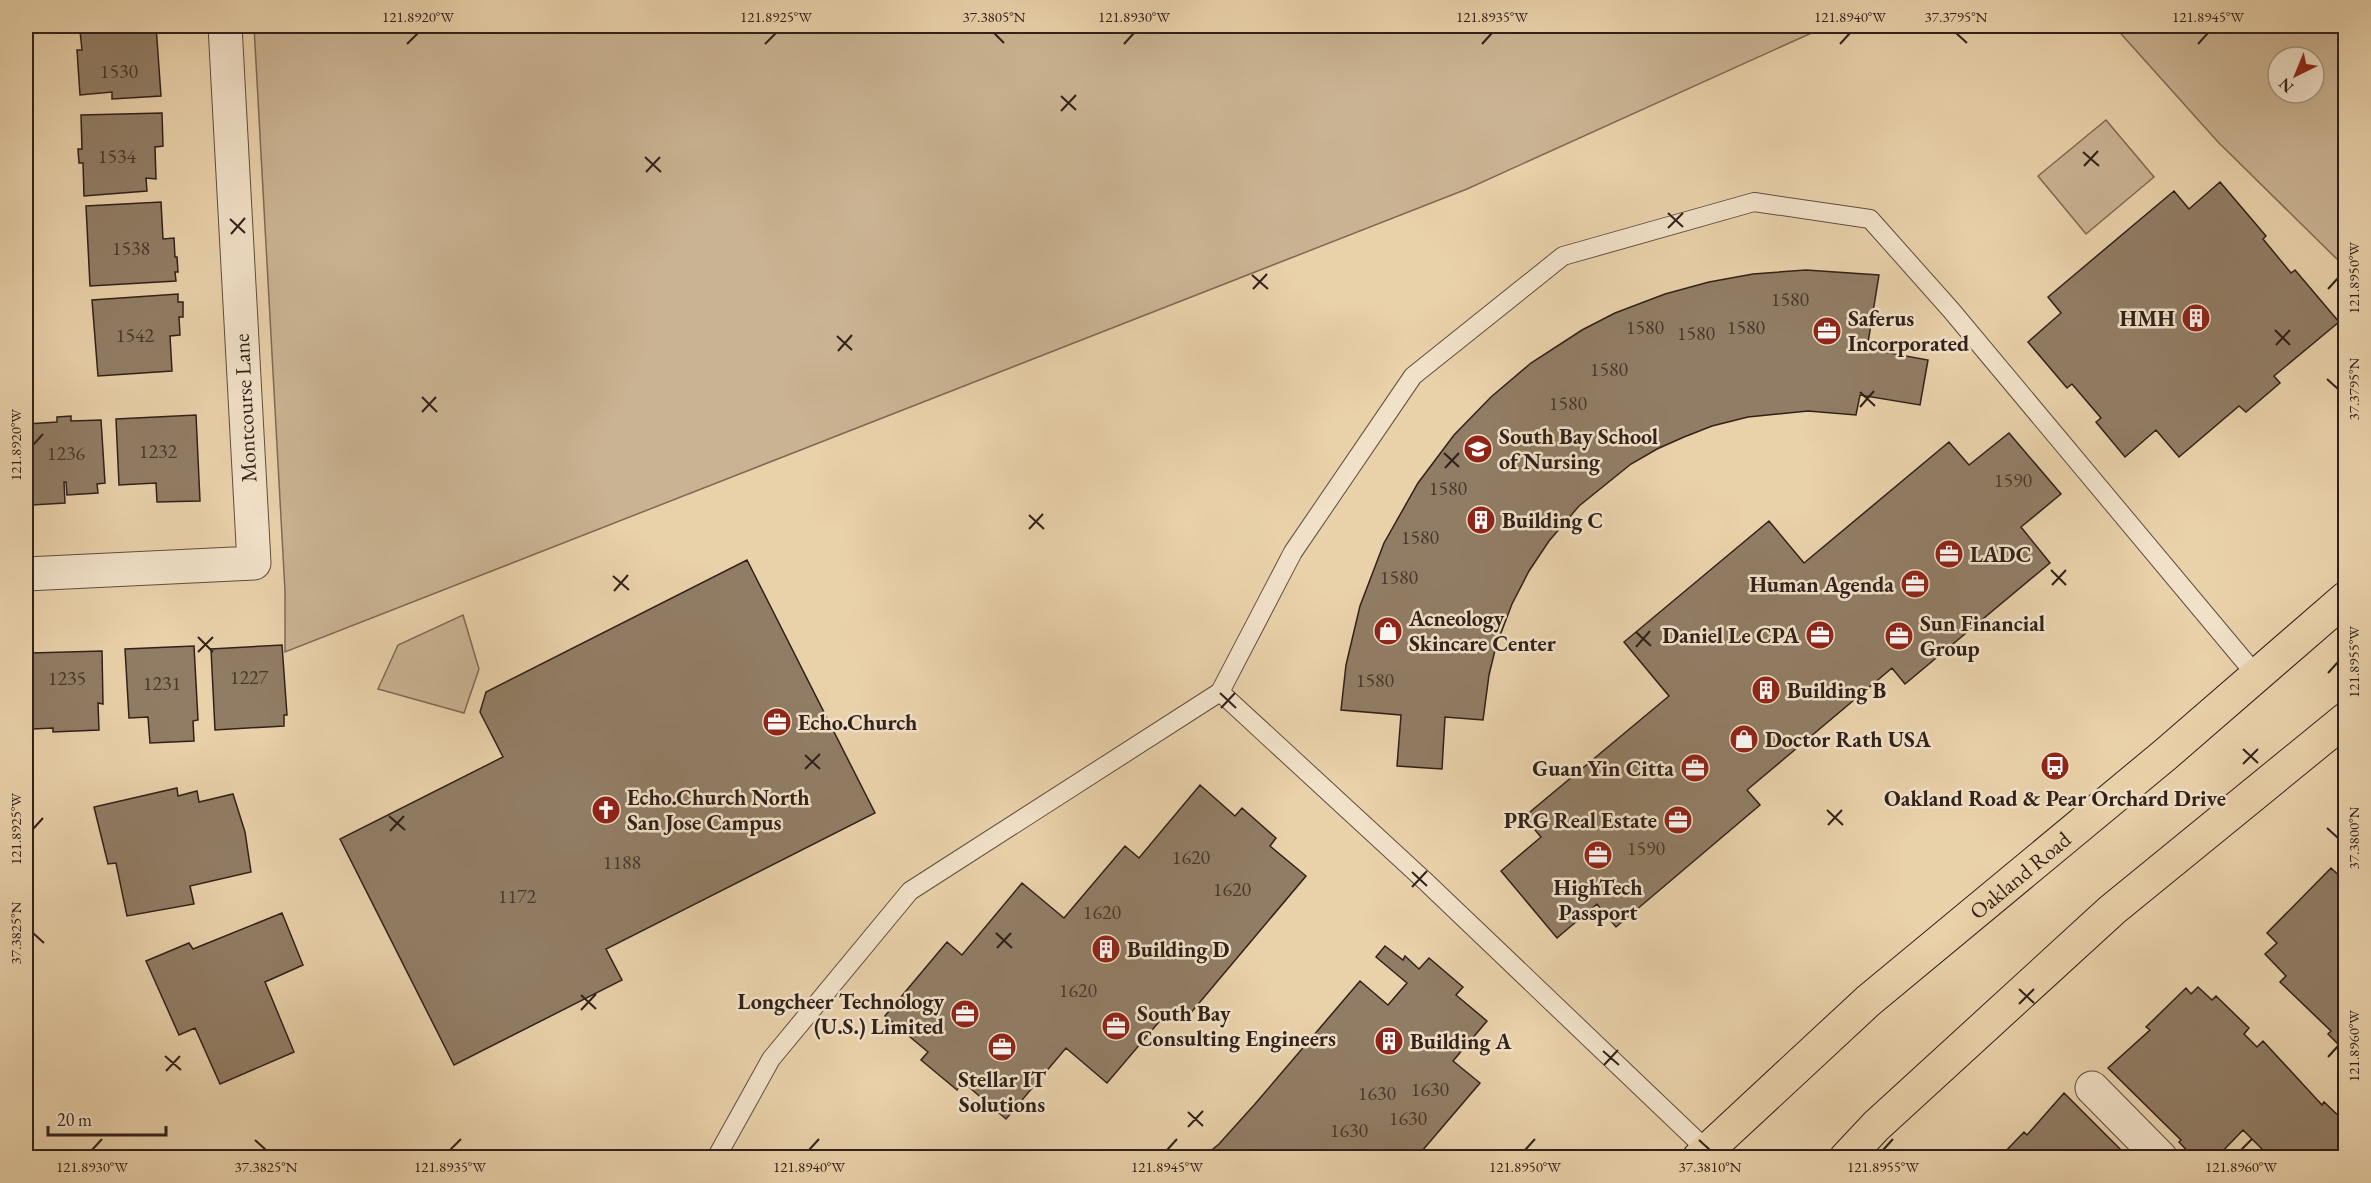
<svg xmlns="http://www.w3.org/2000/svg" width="2371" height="1183" font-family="'EB Garamond',serif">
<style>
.green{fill:#cab392;stroke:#7e6a56;stroke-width:1.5;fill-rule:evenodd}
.building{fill:#917d65;stroke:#31211a;stroke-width:1.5}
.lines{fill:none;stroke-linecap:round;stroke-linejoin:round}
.lane-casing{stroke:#5f4d3e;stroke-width:20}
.street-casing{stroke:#5f4d3e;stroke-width:35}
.primary-casing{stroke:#31211a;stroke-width:35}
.lane{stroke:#f1e1c8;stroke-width:18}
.street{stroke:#f1e1c8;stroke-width:33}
.primary{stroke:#e9d1aa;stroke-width:33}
.ticks{fill:none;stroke:#31211a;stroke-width:2}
.labels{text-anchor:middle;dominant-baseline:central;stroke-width:5;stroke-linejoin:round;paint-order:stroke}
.number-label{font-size:20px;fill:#49382d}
.poi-label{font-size:22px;font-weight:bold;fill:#31211a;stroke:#f1e1c8;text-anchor:start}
.street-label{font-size:22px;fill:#31211a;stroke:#f1e1c8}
.neatline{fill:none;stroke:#31211a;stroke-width:2}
.ticks-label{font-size:15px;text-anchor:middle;fill:#31211a}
</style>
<rect width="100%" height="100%" fill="#e9d1aa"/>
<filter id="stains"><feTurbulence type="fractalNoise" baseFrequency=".00333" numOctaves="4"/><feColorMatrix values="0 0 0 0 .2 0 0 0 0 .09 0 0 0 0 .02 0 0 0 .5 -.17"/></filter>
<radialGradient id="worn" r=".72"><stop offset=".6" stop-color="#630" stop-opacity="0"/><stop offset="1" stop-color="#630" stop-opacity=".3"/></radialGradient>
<path class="green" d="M254,26h1573l-360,163 -1182,463v-61z
M2114,26h231v241l-127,-125zM2278,57h36v36h-36z
M2106,120l48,57 -68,57 -48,-58z
M463,615l16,54 -15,44 -86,-24 20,-44z"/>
<path class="building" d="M156,26l5,70 -49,3v-7l-32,3 -3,-45h5l-2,-19z
M162,113l1,33 -8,1 1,32 -10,-1 1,13 -63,5 -1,-33h-4l-1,-14h4l-1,-34z
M2220,182l46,54 -3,3 28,34 4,-3 44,52 -65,54 6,7 -34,29 -7,-6 -60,51 -23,-27 -31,27 -29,-35 5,-4 -29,-34 -5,4 -39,-46 33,-29 -13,-16 126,-106 15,18z
M161,202l2,37 11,-1 1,19h2l1,15h-3l1,9 -86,5 -4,-80z
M26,205l6,7 -6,6z
M1806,270l73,5 -12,74 61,11 -8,45 -60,-10 -4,20 -48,-4 -60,6 -36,9 -28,11 -27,12 -26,15 -52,42 -30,35 -20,30 -17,33 -16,42 -7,29 -6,45 -38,-3 -3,52 -45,-3 4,-51 -60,-5 5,-45 14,-59 24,-63 34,-60 36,-48 37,-38 40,-34 51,-33 33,-17 50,-19 44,-12 44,-8z
M178,294v8h5v15h-4l1,18 -10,1 2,35 -74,5 -6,-76z
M196,415l4,86 -43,1 -1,-19 -37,2 -3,-66z
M71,416v5l30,-1 4,63 -8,1 1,9 -31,2 -1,-13h-2l1,21 -33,2 -5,-81 30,-2v-5z
M2009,433l52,61 -40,33 29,36 -145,121 -13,-16 -145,122 13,15 -144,122 -19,-23 -40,34 -56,-67 40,-34 -17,-20 145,-121 -45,-54 145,-121 35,42 145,-121 20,23z
M747,560l128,253 -269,136 16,31 -168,85 -114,-226 163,-82 -23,-45 6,-20z
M282,645l5,70h-3v11l-69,4 -4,-81z
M194,646l4,74 -5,1 1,20 -44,2 -2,-26 -19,1 -4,-69z
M102,651l1,53 -5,-1 1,27 -46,2v-4l-20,1 -2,-76z
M1200,785l35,31 7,-8 34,30 -6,8 36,30 -122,145 -14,-12 -63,74 -41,-35 -60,71 -43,-37 -6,8 -36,-30 7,-8 -43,-36 62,-74 15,13 60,-72 42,35 61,-72 14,12z
M177,788l1,8 19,-5 2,11 34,-8 12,38 6,40 -61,14 4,18 -67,12 -11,-53 -8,1 -14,-57z
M2331,868l15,14v170l-18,-18 3,-3 -51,-49 6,-6 -21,-22 12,-11 -10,-10z
M282,913l21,52 -38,17 29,70 -74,32 -25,-56 -16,7 -33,-74 43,-18 4,6z
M1385,946l18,14 2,-4 14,13 10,-11 34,29 -7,8 31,26 -34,40 27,22 -64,75h-214l17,-14 36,-40 105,-123 28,24 19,-22 -31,-26z
M2198,987l14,13 4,-4 33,32 -5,6 13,13 6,-6 59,64 2,-3 22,21v35h-82l3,-4 -24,-24 -27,28h-22l-15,-16 2,-2 -73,-72 42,-38 -4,-3 40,-39 5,6z
M2064,1093l65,65h-130l25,-26 3,3z"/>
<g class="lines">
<g class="lane-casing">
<path id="lane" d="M1220,692l205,189 287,274
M716,1158l55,-99 139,-168 310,-199 73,-140 120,-176 150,-120 191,-54 116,17 81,91 305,365"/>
</g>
<g class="street-casing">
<path id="street" d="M26,574l228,-11 -29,-537
M2092,1088l69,70"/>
</g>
<g class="primary-casing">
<g id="primary">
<path id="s1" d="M1699,1158l169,-157 298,-247 180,-156"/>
<path d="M1846,1158l30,-32 236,-216 234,-191"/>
</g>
</g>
<use href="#lane" class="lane"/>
<use href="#street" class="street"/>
<use href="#primary" class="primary"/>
</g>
<path class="ticks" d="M994,33l10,10M1956,33l11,10M407,44l11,-11M765,44l11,-11M1124,44l10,-11M1482,44l10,-11M1840,44l10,-11M2198,44l10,-11M1061,96l15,14M1061,111l15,-16M2083,152l16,14M645,157l16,15M2084,166l14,-15M646,172l14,-15M1668,213l15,14M230,219l15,14M1668,228l15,-15M231,234l14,-16M1252,275l16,14M1253,289l14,-15M2328,289l10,-11M2275,330l15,15M837,336l15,14M2276,345l14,-15M838,351l14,-16M2327,379l11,10M1860,392l15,14M422,397l15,15M1860,407l14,-16M422,412l14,-15M33,445l10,-11M1444,453l15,14M1445,468l14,-15M1029,515l15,14M1029,529l14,-15M2051,570l15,15M613,576l16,14M2052,585l14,-15M614,591l14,-16M1636,632l15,14M198,637l15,15M1636,647l14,-16M198,652l15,-15M2328,673l10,-11M1220,693l16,15M1221,708l14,-15M2243,749l15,14M805,755l15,14M2243,764l15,-15M805,769l15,-15M1827,810l16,15M389,816l16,14M1828,825l14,-15M2327,828l11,10M33,829l10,-11M390,831l14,-15M1412,872l15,14M1412,887l15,-16M33,933l11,10M996,933l16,15M997,948l14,-15M2019,989l15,14M581,995l15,14M2019,1004l15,-15M581,1010l15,-16M1603,1051l16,14M165,1056l16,14M2328,1057l10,-11M1604,1065l14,-15M166,1071l14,-15M1188,1112l15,14M1188,1127l15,-16M255,1140l11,10M1699,1140l11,10M92,1150l10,-11M450,1150l11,-11M809,1150l10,-11M1167,1150l10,-11M1525,1150l10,-11M1883,1150l10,-11M2241,1150l11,-11"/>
<defs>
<g id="building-disc" transform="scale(1.5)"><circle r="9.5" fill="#8f2418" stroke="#f1e1c8"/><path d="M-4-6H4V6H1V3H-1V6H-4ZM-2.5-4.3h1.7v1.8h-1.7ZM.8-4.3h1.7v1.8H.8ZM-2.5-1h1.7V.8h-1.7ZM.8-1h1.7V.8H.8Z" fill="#fff"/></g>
<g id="office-disc" transform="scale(1.5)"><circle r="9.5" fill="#8f2418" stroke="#f1e1c8"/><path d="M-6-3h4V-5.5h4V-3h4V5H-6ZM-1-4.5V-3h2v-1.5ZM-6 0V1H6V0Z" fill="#fff"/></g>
<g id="school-disc" transform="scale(1.5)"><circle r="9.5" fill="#8f2418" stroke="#f1e1c8"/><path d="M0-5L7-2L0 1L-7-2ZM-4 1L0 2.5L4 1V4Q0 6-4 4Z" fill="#fff"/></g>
<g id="shop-disc" transform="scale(1.5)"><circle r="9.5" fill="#8f2418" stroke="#f1e1c8"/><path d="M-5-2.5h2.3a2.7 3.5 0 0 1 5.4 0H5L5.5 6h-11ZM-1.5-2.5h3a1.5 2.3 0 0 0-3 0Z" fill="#fff"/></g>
<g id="bus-disc" transform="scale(1.5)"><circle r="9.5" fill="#8f2418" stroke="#f1e1c8"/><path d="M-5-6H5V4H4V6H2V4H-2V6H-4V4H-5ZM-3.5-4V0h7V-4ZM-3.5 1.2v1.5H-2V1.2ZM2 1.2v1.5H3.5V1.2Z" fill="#fff"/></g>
<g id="church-disc" transform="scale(1.5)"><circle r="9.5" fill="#8f2418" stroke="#f1e1c8"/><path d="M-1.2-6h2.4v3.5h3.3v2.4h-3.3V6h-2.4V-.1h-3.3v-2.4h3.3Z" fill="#fff"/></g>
</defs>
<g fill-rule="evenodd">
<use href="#building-disc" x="2196" y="318"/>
<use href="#office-disc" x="1827" y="331"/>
<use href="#school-disc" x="1478" y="449"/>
<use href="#building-disc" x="1481" y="520"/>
<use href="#office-disc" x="1949" y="554"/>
<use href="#office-disc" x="1915" y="584"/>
<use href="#shop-disc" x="1388" y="631"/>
<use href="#office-disc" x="1820" y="635"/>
<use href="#office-disc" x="1899" y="636"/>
<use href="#building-disc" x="1766" y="690"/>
<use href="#office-disc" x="777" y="722"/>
<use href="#shop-disc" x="1744" y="739"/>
<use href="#bus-disc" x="2055" y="766"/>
<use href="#office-disc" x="1695" y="768"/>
<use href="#church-disc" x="606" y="810"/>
<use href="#office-disc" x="1678" y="820"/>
<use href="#office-disc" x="1598" y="855"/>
<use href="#building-disc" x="1106" y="949"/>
<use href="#office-disc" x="965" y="1014"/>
<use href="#office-disc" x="1116" y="1026"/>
<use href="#building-disc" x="1389" y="1041"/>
<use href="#office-disc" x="1002" y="1047"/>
</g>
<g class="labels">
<g class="number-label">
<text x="119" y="71">1530</text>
<text x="117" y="156">1534</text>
<text x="131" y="248">1538</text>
<text x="1790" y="299">1580</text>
<text x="1645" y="327">1580</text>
<text x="1746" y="327">1580</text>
<text x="1696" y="333">1580</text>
<text x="135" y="335">1542</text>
<text x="1609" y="369">1580</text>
<text x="1568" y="403">1580</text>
<text x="158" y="451">1232</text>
<text x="66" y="453">1236</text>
<text x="2013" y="480">1590</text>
<text x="1448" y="488">1580</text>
<text x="1420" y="537">1580</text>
<text x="1399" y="577">1580</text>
<text x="249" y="677">1227</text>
<text x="67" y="678">1235</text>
<text x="1375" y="680">1580</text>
<text x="162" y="683">1231</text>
<text x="1646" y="848">1590</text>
<text x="1191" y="857">1620</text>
<text x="622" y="862">1188</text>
<text x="1232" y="889">1620</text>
<text x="517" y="896">1172</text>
<text x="1102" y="912">1620</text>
<text x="1078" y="990">1620</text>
<text x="1430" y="1089">1630</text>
<text x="1377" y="1093">1630</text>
<text x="1408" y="1118">1630</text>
<text x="1349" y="1130">1630</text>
</g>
<g class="poi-label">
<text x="1848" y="318">Saferus<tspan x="1848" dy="25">Incorporated</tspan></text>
<text x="2175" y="318" text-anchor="end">HMH</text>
<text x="1499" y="436">South Bay School<tspan x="1499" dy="25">of Nursing</tspan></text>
<text x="1502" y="520">Building C</text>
<text x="1970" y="554">LADC</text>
<text x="1894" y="584" text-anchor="end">Human Agenda</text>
<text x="1409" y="618">Acneology<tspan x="1409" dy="25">Skincare Center</tspan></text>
<text x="1920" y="623">Sun Financial<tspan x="1920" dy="25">Group</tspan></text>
<text x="1799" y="635" text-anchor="end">Daniel Le CPA</text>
<text x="1787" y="690">Building B</text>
<text x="798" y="722">Echo.Church</text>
<text x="1765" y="739">Doctor Rath USA</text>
<text x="1674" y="768" text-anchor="end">Guan Yin Citta</text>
<text x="627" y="797">Echo.Church North<tspan x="627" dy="25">San Jose Campus</tspan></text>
<text x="2055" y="798" text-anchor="middle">Oakland Road &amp; Pear Orchard Drive</text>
<text x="1657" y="820" text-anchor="end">PRG Real Estate</text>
<text x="1598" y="887" text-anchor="middle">HighTech<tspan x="1598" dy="25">Passport</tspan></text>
<text x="1127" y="949">Building D</text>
<text x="944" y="1001" text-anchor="end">Longcheer Technology<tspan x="944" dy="25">(U.S.) Limited</tspan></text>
<text x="1137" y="1013">South Bay<tspan x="1137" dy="25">Consulting Engineers</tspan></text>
<text x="1410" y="1041">Building A</text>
<text x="1002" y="1079" text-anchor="middle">Stellar IT<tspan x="1002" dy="25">Solutions</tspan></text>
</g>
<g class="street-label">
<text transform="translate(245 408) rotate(-93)">Montcourse Lane</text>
<text stroke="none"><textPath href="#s1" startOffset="428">Oakland Road</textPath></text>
</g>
</g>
<rect width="2371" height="1183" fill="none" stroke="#e9d1aa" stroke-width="66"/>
<g transform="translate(2296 75) rotate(223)"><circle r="28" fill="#f1e1c8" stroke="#a49482" stroke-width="1.5"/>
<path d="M0-4.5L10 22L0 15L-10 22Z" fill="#8f2418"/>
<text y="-9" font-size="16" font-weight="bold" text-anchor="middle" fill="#31211a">N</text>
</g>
<path d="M48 1126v9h118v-9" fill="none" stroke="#31211a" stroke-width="3"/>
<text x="57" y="1126" font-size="18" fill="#31211a" stroke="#f1e1c8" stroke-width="4.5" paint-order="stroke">20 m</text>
<rect x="33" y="33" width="2305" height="1117" class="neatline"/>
<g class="ticks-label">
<text x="418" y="22">121.8920°W</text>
<text x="776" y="22">121.8925°W</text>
<text x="994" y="22">37.3805°N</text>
<text x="1134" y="22">121.8930°W</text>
<text x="1492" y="22">121.8935°W</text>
<text x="1850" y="22">121.8940°W</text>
<text x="1956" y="22">37.3795°N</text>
<text x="2208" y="22">121.8945°W</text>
<text transform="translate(2354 278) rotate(-90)" y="5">121.8950°W</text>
<text transform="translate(2354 389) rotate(-90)" y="5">37.3795°N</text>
<text transform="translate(16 445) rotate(-90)" y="5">121.8920°W</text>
<text transform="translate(2354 662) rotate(-90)" y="5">121.8955°W</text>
<text transform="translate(16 829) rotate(-90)" y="5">121.8925°W</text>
<text transform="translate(2354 838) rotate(-90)" y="5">37.3800°N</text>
<text transform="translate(16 933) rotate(-90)" y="5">37.3825°N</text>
<text transform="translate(2354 1046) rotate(-90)" y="5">121.8960°W</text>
<text x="92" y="1172">121.8930°W</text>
<text x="266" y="1172">37.3825°N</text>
<text x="450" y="1172">121.8935°W</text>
<text x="809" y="1172">121.8940°W</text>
<text x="1167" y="1172">121.8945°W</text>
<text x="1525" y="1172">121.8950°W</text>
<text x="1710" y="1172">37.3810°N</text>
<text x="1883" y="1172">121.8955°W</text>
<text x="2241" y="1172">121.8960°W</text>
</g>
<rect width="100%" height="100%" filter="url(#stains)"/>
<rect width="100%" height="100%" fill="url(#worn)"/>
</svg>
